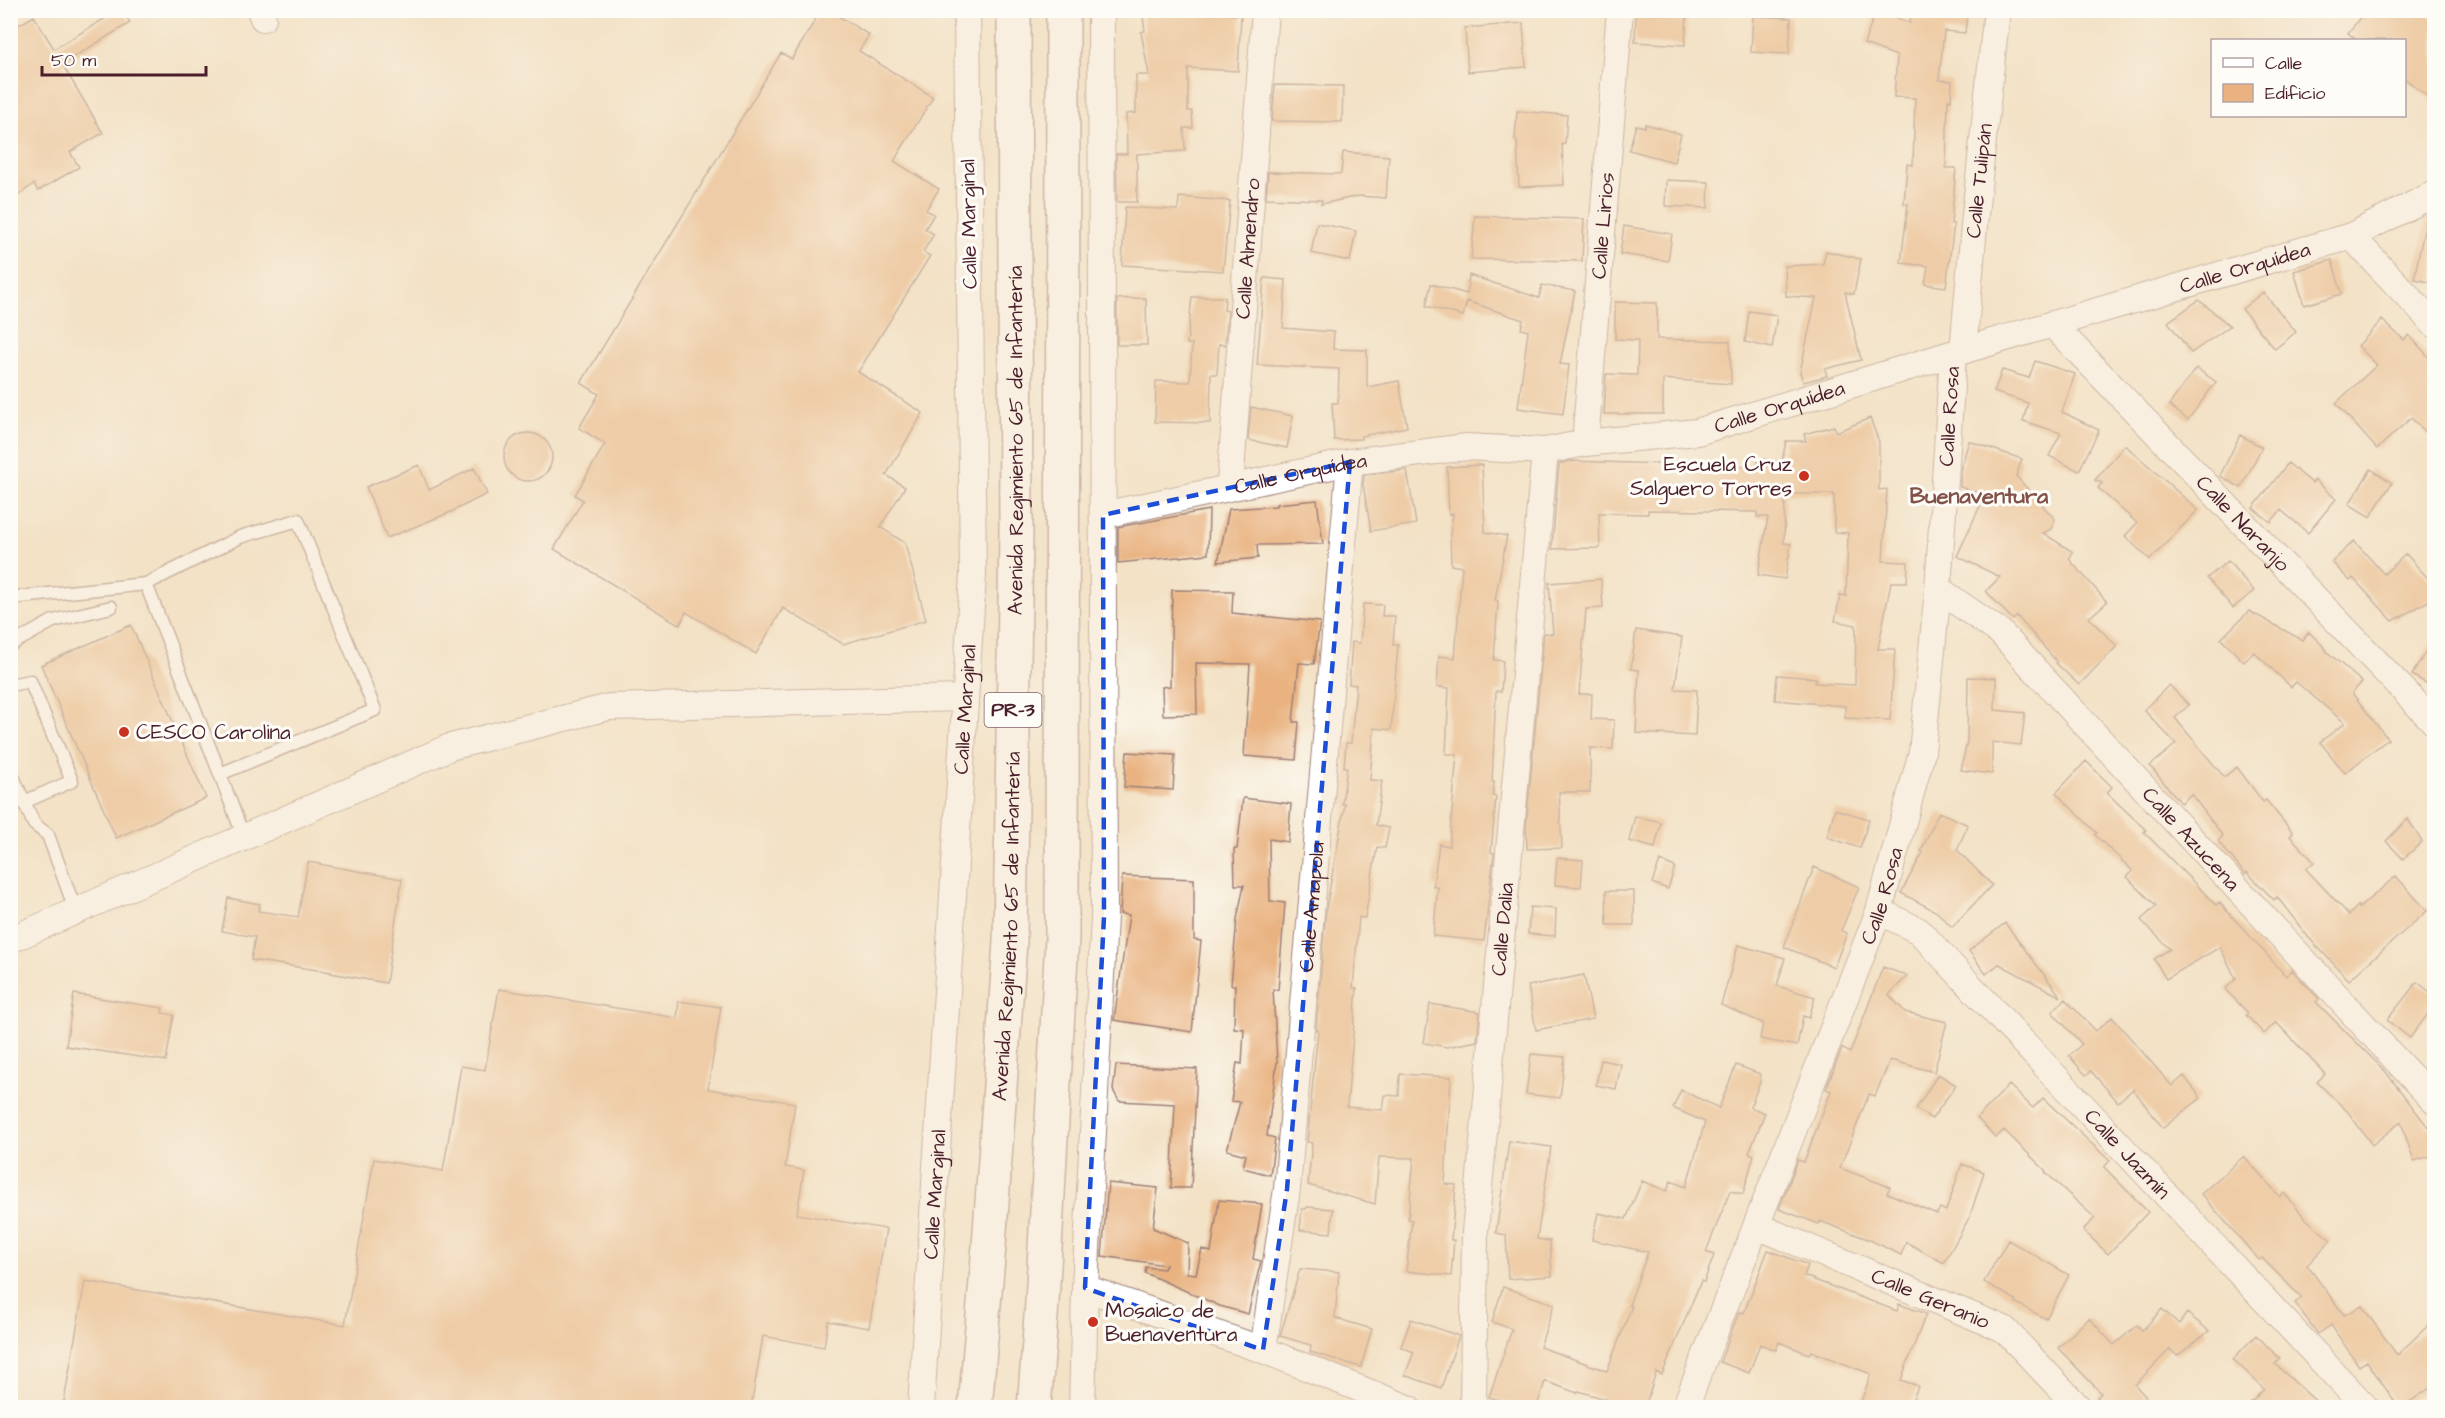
<svg xmlns="http://www.w3.org/2000/svg" width="2445" height="1418" font-family="'Architects Daughter',sans-serif">
<style>
.building{fill:#e9b280}
.lines{fill:none;stroke-linecap:round;stroke-linejoin:round}
.service-casing{stroke:#9e8078;stroke-width:15}
.minor-casing{stroke:#9e8078;stroke-width:28}
.primary-casing{stroke:#9e8078;stroke-width:36}
.service{stroke:#fff;stroke-width:12}
.minor{stroke:#fff;stroke-width:26}
.primary{stroke:#fff;stroke-width:33}
.marked{fill:none;stroke:#1d4ed8;stroke-width:4.5;stroke-dasharray:12 8;stroke-linejoin:round}
.poi-dot{fill:#c8321e;stroke:#fdfcf7;stroke-width:2}
.labels{text-anchor:middle;dominant-baseline:central;stroke-width:6;stroke-linejoin:round;paint-order:stroke}
.shield{fill:#fdfcf7;stroke:#806168;stroke-width:1.5}
.shield-label{font-size:20px;font-weight:bold;fill:#4a1f2b}
.street-label{font-size:21px;fill:#4a1f2b;stroke:#fdfcf7}
.poi-label{font-size:21px;fill:#4a1f2b;stroke:#fdfcf7;text-anchor:start}
.neighbourhood-label{font-size:22px;font-weight:bold;fill:#825249;stroke:#fdfcf7}
</style>
<rect width="100%" height="100%" fill="#fdfcf7"/>
<filter id="ink" filterUnits="userSpaceOnUse"><feTurbulence type="fractalNoise" baseFrequency=".0167" numOctaves="2"/><feDisplacementMap in="SourceGraphic" scale="12" xChannelSelector="R" yChannelSelector="G"/><feConvolveMatrix kernelMatrix="1 2 1 2 8 2 1 2 1" color-interpolation-filters="sRGB"/></filter>
<filter id="wash" filterUnits="userSpaceOnUse"><feTurbulence type="fractalNoise" baseFrequency=".008" numOctaves="4" result="noise"/><feDisplacementMap in="SourceGraphic" scale="24" xChannelSelector="R" yChannelSelector="G"/><feGaussianBlur stdDeviation="1.35" result="paint"/><feColorMatrix in="noise" values="0 0 0 0 0 0 0 0 0 0 0 0 0 0 0 0 0 1.4 0 .05"/><feComposite in="paint" operator="in"/></filter>
<g filter="url(#wash)">
<rect width="100%" height="100%" fill="#f3e2c6"/>
<g id="blocks">
<path class="building" d="M119,10h4l7,13 -68,41 41,69 -33,19 9,15 -41,24 -4,-7 -24,17v-171l24,-14 20,33z
M821,10h8l40,25 -10,16 74,46 -39,64 45,28 -13,21 8,4 -9,15 9,5 -11,18 7,4 -72,116 65,41 -37,62 19,12 -25,40 25,16 21,77 -83,24 -60,-36 -27,46 -70,-42 -6,13 -126,-76 29,-49 -8,-5 30,-51 -26,-16 20,-34 -18,-11 200,-330 11,6z
M1142,10h82v4l17,1 -3,56 -50,-3v43h4l1,17h-9l1,23 -48,3v48h-20l-1,-48h11l-1,-40 10,-1v-38h13l-8,-43 4,-1z
M1876,10l34,13 1,-13 56,5 -2,18 -21,-2 -5,49 13,1 -1,20 -3,-1 -2,68h10l-5,56h3l-8,63 -21,-3 3,-18 -27,-3 7,-59h-4l3,-40 6,1 2,-67 -21,-1 3,-41 -33,-12z
M2366,10h57l11,10v82l-30,-24v-38h-47l-9,-7z
M1636,12l51,3 -2,30 -50,-3z
M1753,16l38,2 -2,36 -38,-2z
M1523,23l3,44 -58,5 -3,-44z
M1275,85l68,1 -1,36 -70,-1z
M1517,111l50,4 -2,29h-3l2,41 -45,2 -2,-47h-2z
M1645,124l36,10 -7,28 -45,-12 7,-25 9,2z
M1343,152l46,4 -3,42 -27,-2 -38,8 1,-4 -56,-2 2,-26 73,2z
M1666,180l43,2 -1,26 -43,-2z
M1179,197l51,4 -7,70 -101,-6 3,-58 53,3z
M1475,216l109,3 -2,42 -111,-2z
M2427,216l7,1v66l-20,-4z
M1317,223l39,8 -6,30 -39,-8z
M1624,226l48,8 -4,27 -48,-7z
M1826,251l35,8 -7,35 -9,-2 16,68 -36,9 2,7 -24,6 -3,-10 16,-74 -30,-2 -1,-30 38,-2z
M2332,260l10,34 -38,11 -10,-34z
M1469,275l70,23 3,-13 33,6 -15,73 9,1 -6,49 -45,-6 10,-77 -7,-2 2,-9 -56,-19 -4,15 -37,-10 5,-22 36,10z
M1264,278l22,2 -3,48 51,4 -1,17 34,1v37l32,-6 8,46 -46,9v3l-27,1 -2,-37h6l1,-34 -82,-4z
M2263,292l33,40 -21,17 -33,-40z
M1192,297h33l-1,13 4,1 -3,34 -6,-1 -2,30h-6l-1,49 -55,-1 1,-41 34,1 2,-38h-5z
M1146,298l1,47h-30v-46z
M2199,300l31,26 -39,27 -23,-31z
M1615,302l42,1v36l73,2 1,43 -68,-5v35h-59l2,-40 31,1 1,-35 -23,-1z
M1749,311l28,4 -5,33 -27,-6z
M2382,320l22,20 5,-5 25,28v77l-23,-22 -34,31 -41,-46 41,-38 -19,-19z
M2035,361l40,13 -13,38 37,18 -20,41 -30,-15 12,-23 -38,-12 5,-18 -34,-11 8,-22 27,8z
M2196,368l20,14 -28,38 -19,-15z
M1251,407l42,9 -6,32 -39,-8z
M1870,418l9,24v48l8,-1 -4,72 25,1 -1,20h-16l-13,67h17l-5,71 -45,-2v-12l-70,-6 2,-25 39,3 -1,5 40,2 1,-60 -21,-4 5,-26 6,1 2,-63 -14,-1v-38h-49l-1,49 7,1 -6,35 -27,-4 10,-58h-11v-5l-109,-2v4l-49,-1 1,35 -48,1 7,-85 11,-3 187,6 1,-9 24,4 4,-21h20l-2,-7 30,-8 2,6z
M504 457a24 24 0 1 1 48 0a24 24 0 1 1-48 0Z
M2240,435l22,12 -21,41 -21,-12z
M1969,441l53,18 -6,17 39,43 -4,10 -8,4 30,19 -4,7 38,43 -18,16 28,28 -38,39 -23,-22 1,-1 -40,-46 -4,4 -27,-29 14,-14 -43,-21 28,-61 -25,-8 1,-19z
M2125,445l73,65 -48,50 -25,-24 12,-13 -39,-35 4,-5 -7,-3z
M2288,463l24,20 3,-3 21,19 -28,34 -27,-23 -10,12 -18,-14z
M419,465l10,25 45,-22 13,26 -36,18 -64,26 -21,-51z
M1482,465l3,67 22,4 -12,64 3,1 -4,59 9,1 -2,31 -5,-1 -4,91h2l-1,14 3,1 -5,55 3,1 -10,88 -51,-5 5,-49 -5,-1 6,-42 10,2 8,-92h-11l3,-66 -12,-1 2,-31 16,2 7,-91 -11,-2 -1,-31 3,-21 -4,1 -2,-47z
M2371,469l21,14 -22,34 -21,-13z
M1407,470l9,54 -45,7 -8,-47 1,-9z
M1317,500l6,44 -66,1 1,13 -40,4 11,-53 47,-3v-2z
M1209,510l-1,44 -90,9v-36z
M2354,541l30,33 22,-20 28,31v13l-41,23 -40,-43 -3,3 -18,-19z
M2228,561l26,30 -21,17 -26,-30z
M1601,579l2,29 -17,1 -7,85h13l-1,25 23,1 -1,29 -23,-1v44h-31l3,56 -35,1 -1,-23 18,-193 9,1 -4,-51z
M1172,590l61,1 -1,22 88,9 -6,42 -15,-1 -6,59h6l-3,38 -52,-4 6,-92 -54,-1 1,51 -34,1 -1,-28 8,-1z
M1363,604l20,1 -1,11h13l-2,29h5l-7,85 -17,-2 -4,52 12,1 -6,44 13,3 -4,20 -8,-1 -12,71 -6,-1 -6,71h4l-10,119 36,3 2,-15 14,1 1,-22 51,3 -6,107 11,1 -5,55h3l-3,36 -45,-5 6,-51 -4,-1 6,-61 -35,-1 -4,47 -67,-19 4,-42 -5,-1 11,-112h-2l10,-121 19,-105h-3l5,-37h-3l2,-24h5l5,-58 -7,-1 3,-42 8,1z
M2249,611l53,29 7,-8 18,18 -1,1 36,31 -10,11 36,46 -43,34 -25,-31 25,-19 -49,-41 -5,5 -37,-35 -10,10 -23,-23z
M131,625l75,173 -90,40 -75,-173z
M1636,630l46,7 -7,52 22,1 -2,46 -59,-3 3,-63 -8,-1z
M2434,637v51l-22,-13z
M1968,677l28,1 -1,32 30,3 -4,32 -29,-3v32l-31,-4 6,-29z
M2169,685l20,20 -14,13 49,59 13,-10 26,35 3,-2 27,33 -3,3 24,26 -8,7 43,46 9,-9 1,2 37,-32 31,35 -78,69 -40,-42 -32,-41 -3,3 -27,-28 -2,2 -27,-33 5,-5 -32,-42 -10,9 -31,-37 26,-22 -32,-34z
M1127,752l48,3 -2,35 -49,-3z
M2086,761l26,26 -5,6 39,37 -2,2 72,73 3,-3 67,74 6,-6 27,29 -3,3 69,69 43,56 3,-1 3,10v19l-20,6 -13,-39 -29,23 -24,-33 -31,-30 8,-8 -49,-52 -12,12 -18,-19 2,-2 -23,-24 11,-10 -16,-32 -54,32 -12,-20 16,-10 -29,-29 15,-14 -29,-29 6,-6 -38,-36 2,-2 -41,-40z
M1243,798l48,6 -3,38 -19,-3 1,62 15,2 -7,87 -5,-1 4,73 -10,74 8,2 -5,37 -27,-7 3,-13 -19,-5 13,-48 -9,-1 6,-38 5,1 2,-35 -10,-1 1,-43h-4l6,-66 7,-34h-9l-1,-36h3z
M1835,809l34,10 -9,29 -33,-11z
M1939,812l29,13 -11,25 35,35 -40,42 -15,-15 -36,-19 22,-41 -2,-1z
M1635,816l26,6 -6,26 -26,-7z
M2408,819l14,23 -19,17 -17,-18z
M1557,858l26,2 -2,27 -26,-2z
M1660,861l15,6 -7,22 -16,-6z
M308,862l94,17 -16,104 -55,-10v-1l-80,-12 4,-23 -33,-6 6,-33 32,6 -2,7 40,6z
M1814,867l45,20 -18,44 6,2 -13,34 -50,-20z
M1122,876l72,3v61l7,1 -9,91 -78,-12 15,-105 -9,-1z
M1606,891h28v34h-27z
M1530,907l26,2 -1,27 -27,-2z
M2005,923l56,74 -62,-33 -13,10 -17,-23z
M1738,945l47,13 -8,28 38,11 -6,21 -6,-2 -6,30 -37,-7 3,-16 -42,-18z
M1883,967l24,9 -18,19 16,17 42,10 -13,50 -44,-12 -15,36 -6,-2 -29,74 50,19 -3,6 50,21 3,-6 6,3 16,-47 22,8 -14,44 -26,47 -38,-21 -5,13 -31,-15 -50,-19 -1,3 -40,-15 19,-49 6,2 27,-71 -5,-2 16,-41 8,5z
M1584,975l9,44 -57,11 -8,-44z
M2417,982l17,13v11l-24,32 -23,-18z
M499,989l178,29 2,-17 42,6 -13,82 87,14 -10,64 19,3 -7,44 89,15 -17,99 -41,-7 -4,26 -61,-11 -12,71h-688l22,-126 260,44 29,-166 69,12 18,-105 24,4z
M74,994l89,14 -1,5 12,2 -8,46 -100,-15z
M2065,999l31,32 16,-14 60,69 12,-10 17,22 -38,30 -30,-39 -15,13 -27,-31 -5,4 -17,-19 13,-12 -30,-32z
M1430,1004l50,8 -3,29 -30,6 -23,-4z
M1531,1054l34,3 -5,41 -34,-4z
M1601,1060l20,4 -5,25 -20,-4z
M1116,1065l81,4 -6,119h-20l4,-84 -56,-3 -6,-11z
M1736,1065l24,9v8l-10,25 15,6 -16,40 5,2 -11,39 -13,-3 -24,61 8,3 -10,27 -3,-1 -39,94 -6,-3 -11,35h-12l-55,-16 -1,2 -32,-12 -8,26h-15l-33,-10 23,-68 -20,-7 11,-35 51,17 -14,43 67,24 25,-65 -3,-1 19,-53 -56,-12 6,-27 28,6 16,-38 25,10 4,-10 15,6 19,-65 -32,-14 8,-18 38,18z
M1938,1074l18,11 -24,34 -16,-10z
M2009,1085l24,23 10,-10 67,63 -6,6 44,45 -40,42 -25,-24 12,-12 -50,-46 1,-1 -42,-41 -8,8 -19,-20z
M1509,1141l42,6 -14,92 13,2 2,35 -44,3 -2,-44 -10,-2z
M2244,1156l36,41 4,-4 22,26 25,21 -24,25 37,50 18,-9 35,49 37,-35v65l-32,22h-4l-31,-46 -8,5 -28,-41 -13,9 -23,-31 7,-5 -40,-40 -3,2 -58,-66z
M1108,1183l50,5 -5,40 35,15 -1,30 9,1 6,-25 9,3 8,-52 43,4 -9,55 8,2 -13,53 -28,-8 -75,-33 1,-6 18,2 2,-4 -64,-9z
M1307,1207l26,2 -2,24 -31,-3 2,-21h4z
M2008,1240l61,35 -23,44 -31,-17 1,-2 -32,-18z
M1768,1250l40,15 -4,11 93,35 2,-7 27,10 -25,66 17,6 -8,21h-51l12,-33 -60,-23 -2,3 -30,-12 -3,8 -16,-6 -11,29 -29,-11 19,-50 5,1z
M1300,1269l39,3 -4,46 37,11 -11,38 -51,-15 1,-7 -31,-9z
M2162,1309l17,15 8,-11 22,18 -32,25 -7,-7 -35,36 11,12 -11,10h-28l-10,-10 4,-4 -43,-45 31,-30 25,27 23,-20 5,6z
M1411,1319l48,17 -18,52 -36,-13 9,-23 -13,-5z
M2256,1335l24,24 -5,5 47,43h-75l17,-18 -31,-30z"/>
</g>
</g>
<g filter="url(#ink)">
<use href="#blocks" fill-opacity="0" stroke="#9e8078" stroke-width="1.5"/>
<g class="lines">
<g class="service-casing">
<path id="service" d="M146,584l74,190
M10,598l136,-14 94,-47 58,-17 77,190 -155,64 24,64
M10,645l43,-24 58,-14
M10,685l20,-4 42,100 -48,21
M10,770l24,54 14,11 28,77"/>
</g>
<g class="minor-casing">
<g id="minor">
<path d="M260,10l3,8"/>
<path d="M2351,236l83,88"/>
<path id="s1" d="M2052,324l382,398"/>
<path id="s2" d="M1963,351l12,-136 22,-205"/>
<path id="s3" d="M1585,443l35,-433"/>
<path id="s4" d="M1230,486l35,-476"/>
<path id="s5" d="M1103,515l247,-53 116,-15 79,4 40,-8 112,-11 251,-77 403,-119 83,-42"/>
<path id="s6" d="M1938,589l62,43 434,469"/>
<path id="s7" d="M1879,911l40,20 447,477"/>
<path d="M10,940l440,-193 159,-40 355,-9"/>
<path id="s8" d="M1757,1226l247,103 75,79"/>
<path d="M1085,1288l178,62 145,58"/>
<path id="s9" d="M1263,1350l24,-161 63,-727"/>
<path id="s10" d="M921,1408l52,-833 -6,-565"/>
<path d="M1082,1408l3,-120 19,-371 -3,-907"/>
<path id="s11" d="M1473,1408l2,-176 70,-781"/>
<path id="s12" d="M1685,1408l194,-497 43,-159 16,-163 15,-235"/>
</g>
</g>
<g class="primary-casing">
<g id="primary">
<path id="s13" d="M975,1408l14,-162 21,-304 6,-410 -2,-522"/>
<path d="M1034,1408l8,-105 20,-365 1,-928"/>
</g>
</g>
<use href="#service" class="service"/>
<use href="#minor" class="minor"/>
<use href="#primary" class="primary"/>
</g>
</g>
<path d="M0 0H2445V1418H0ZM1350,462l-63,727 -24,161 -178,-62 19,-371 -1,-402z" fill="#f3e2c6" fill-opacity=".55" fill-rule="evenodd"/>
<path class="marked" d="M1350,462l-63,727 -24,161 -178,-62 19,-371 -1,-402z"/>
<g class="poi-dot">
<circle cx="1804" cy="476" r="6"/>
<circle cx="124" cy="732" r="6"/>
<circle cx="1093" cy="1322" r="6"/>
</g>
<g class="labels">
<rect class="shield" x="984.5" y="693" width="57" height="34" rx="4.5"/>
<g class="shield-label">
<text x="1013" y="710">PR-3</text>
</g>
<g class="street-label">
<text stroke="none"><textPath href="#s2" startOffset="171">Calle Tulipán</textPath></text>
<text transform="translate(969 224) rotate(-91)">Calle Marginal</text>
<text stroke="none"><textPath href="#s3" startOffset="218">Calle Lirios</textPath></text>
<text stroke="none"><textPath href="#s4" startOffset="238">Calle Almendro</textPath></text>
<text stroke="none"><textPath href="#s5" startOffset="1174">Calle Orquídea</textPath></text>
<text stroke="none"><textPath href="#s5" startOffset="688">Calle Orquídea</textPath></text>
<text stroke="none"><textPath href="#s12" startOffset="1035">Calle Rosa</textPath></text>
<text stroke="none"><textPath href="#s13" startOffset="969">Avenida Regimiento 65 de Infantería</textPath></text>
<text stroke="none"><textPath href="#s5" startOffset="202">Calle Orquídea</textPath></text>
<text stroke="none"><textPath href="#s1" startOffset="276">Calle Naranjo</textPath></text>
<text stroke="none"><textPath href="#s10" startOffset="700">Calle Marginal</textPath></text>
<text stroke="none"><textPath href="#s6" startOffset="357">Calle Azucena</textPath></text>
<text stroke="none"><textPath href="#s12" startOffset="549">Calle Rosa</textPath></text>
<text stroke="none"><textPath href="#s9" startOffset="446">Calle Amapola</textPath></text>
<text stroke="none"><textPath href="#s13" startOffset="483">Avenida Regimiento 65 de Infantería</textPath></text>
<text stroke="none"><textPath href="#s11" startOffset="480">Calle Dalia</textPath></text>
<text stroke="none"><textPath href="#s7" startOffset="350">Calle Jazmín</textPath></text>
<text stroke="none"><textPath href="#s10" startOffset="214">Calle Marginal</textPath></text>
<text stroke="none"><textPath href="#s8" startOffset="188">Calle Geranio</textPath></text>
</g>
<g class="poi-label">
<text x="1792" y="464" text-anchor="end">Escuela Cruz<tspan x="1792" dy="24">Salguero Torres</tspan></text>
<text x="136" y="732">CESCO Carolina</text>
<text x="1105" y="1310">Mosaico de<tspan x="1105" dy="24">Buenaventura</tspan></text>
</g>
<g class="neighbourhood-label">
<text x="1979" y="496">Buenaventura</text>
</g>
</g>
<rect width="2445" height="1418" fill="none" stroke="#fdfcf7" stroke-width="36"/>
<rect x="2211" y="39" width="195" height="78" fill="#fdfcf7" stroke="#b5a4a5" stroke-width="1.5"/>
<rect x="2223" y="58" width="30" height="9" fill="#ffffff" stroke="#b5a4a5" stroke-width="1.5"/>
<text x="2265" y="69" font-size="18" fill="#4a1f2b">Calle</text>
<rect x="2223" y="84" width="30" height="18" fill="#e9b280" stroke="#b5a4a5" stroke-width="1.5"/>
<text x="2265" y="99" font-size="18" fill="#4a1f2b">Edificio</text>
<path d="M42 66v9h164v-9" fill="none" stroke="#4a1f2b" stroke-width="3"/>
<text x="51" y="66" font-size="18" fill="#4a1f2b" stroke="#fdfcf7" stroke-width="4.5" paint-order="stroke">50 m</text>
</svg>
